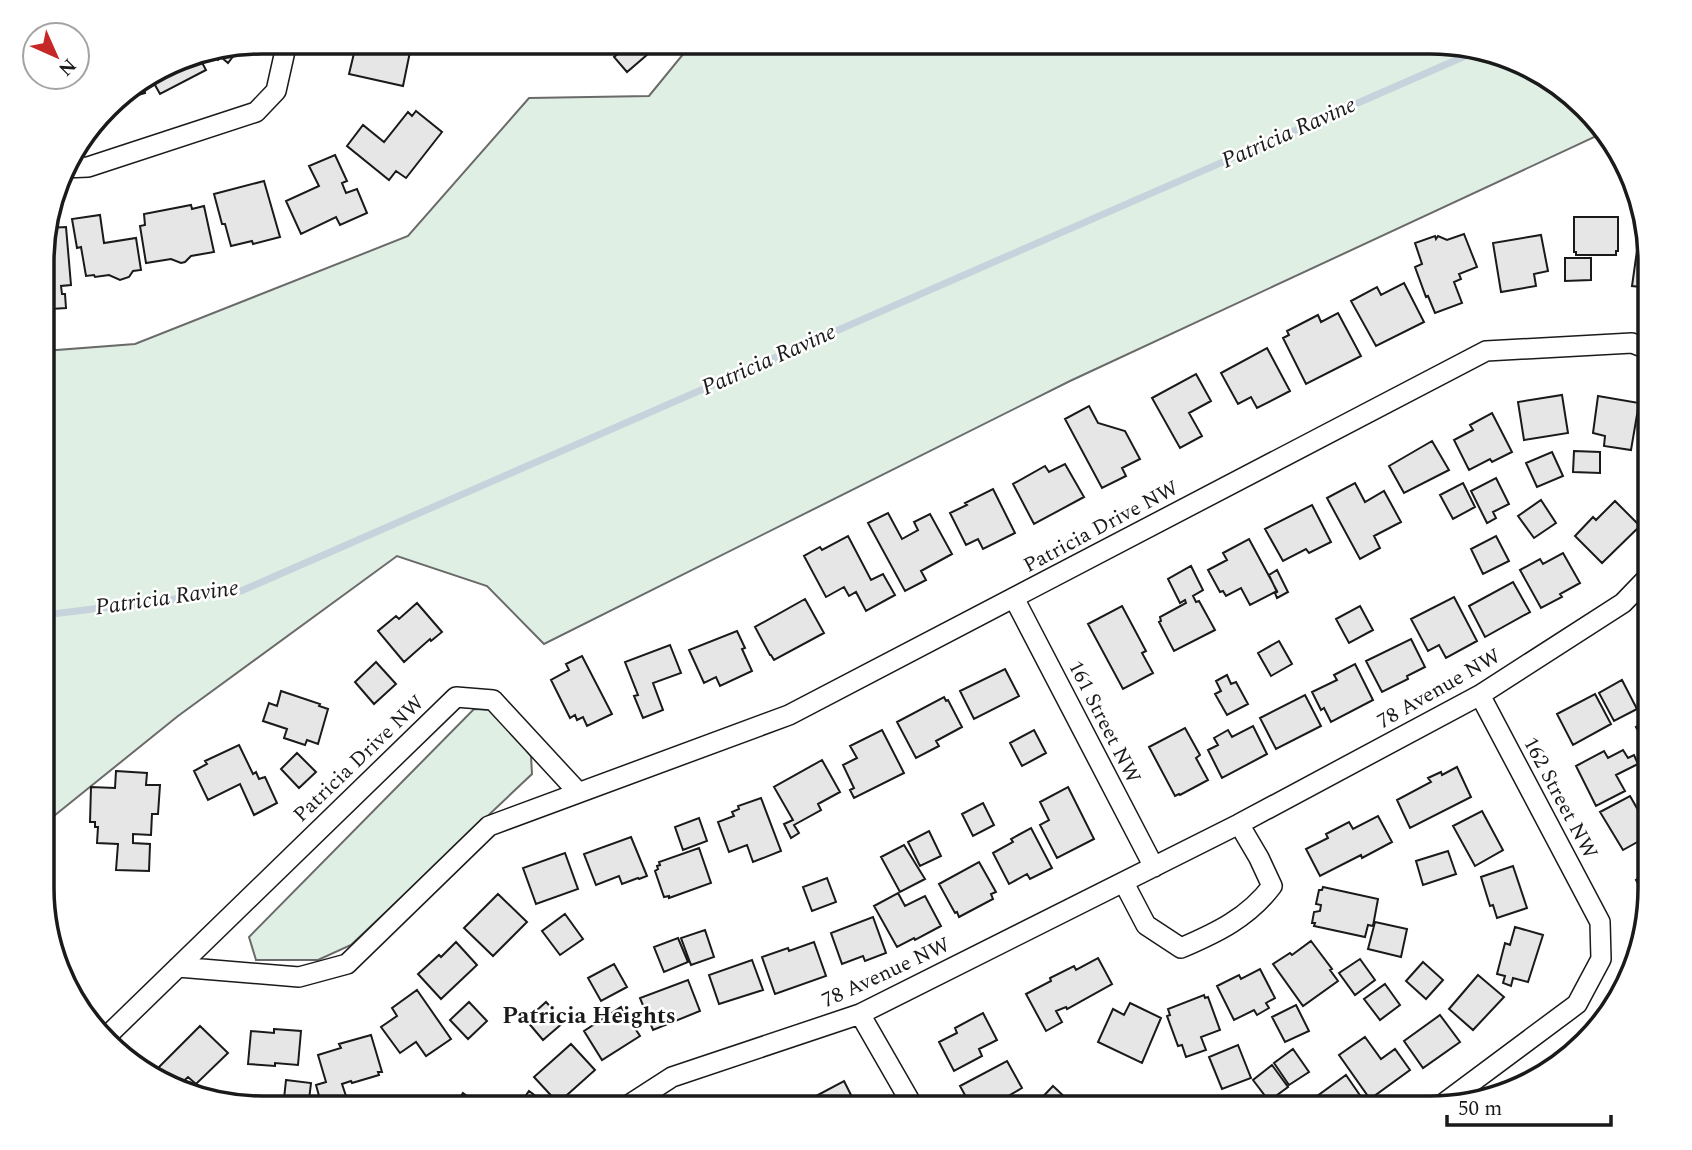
<svg xmlns="http://www.w3.org/2000/svg" width="1692" height="1150" font-family="Spectral,serif">
<style>
.green{fill:#e0efe3;stroke:#6a6a6a;stroke-width:2}
.lines{fill:none;stroke-linecap:round;stroke-linejoin:round}
.stream{stroke:#c6d2dc;stroke-width:7}
.building{fill:#e6e6e6;stroke:#1a1a1a;stroke-width:2}
.street-casing{stroke:#1a1a1a;stroke-width:22}
.street{stroke:#fff;stroke-width:19}
.labels{text-anchor:middle;dominant-baseline:central;stroke-width:5;stroke-linejoin:round;paint-order:stroke}
.street-label{font-size:21px;fill:#1a1a1a;stroke:#fff}
.water-label{font-size:23px;font-style:italic;fill:#1a1a1a;stroke:#fff}
.neighbourhood-label{font-size:23px;font-weight:bold;fill:#1a1a1a;stroke:#fff}
.rim{fill:none;stroke:#1a1a1a;stroke-width:3.5}
</style>
<rect width="100%" height="100%" fill="#fff"/>
<path class="green" d="M693,42h750l58,12 62,33 40,46 -533,248 -526,263 -57,-58 -90,-30 -219,160 -134,108v-473l91,-7 273,-108 121,-138 120,-2z
M474,709l20,1 37,46 1,18 -181,171 -33,15h-62l-7,-23z"/>
<g class="lines">
<path class="stream" d="M44,615l197,-24 1238,-541"/>
</g>
<path class="building" d="M379,42h33l-9,44 -54,-12 6,-25 15,4 1,-7 6,1z
M600,42h62l-35,30 -13,-15 9,-7 -6,-7 -9,8z
M241,46l-13,17 -7,-6 -3,3 -6,-5 2,-3z
M198,55l8,15 -46,24 -10,-18 29,-17z
M142,81l3,12 -25,7 -1,-4z
M416,111l26,21 -36,46 -10,-7 -7,9 -42,-34 16,-21 21,17 24,-30 4,4z
M335,155l12,26 -5,2 4,10 11,-4 10,24 -27,12 -4,-8 -35,17 -15,-33 33,-15 -10,-20z
M264,181l16,56 -27,7 -1,-3 -21,5 -6,-22h-3l-8,-30z
M191,205l1,4 12,-3 10,46 -23,4 -6,6 -4,1 -10,-4 -25,4 -6,-37 5,-1 -1,-11z
M100,215l4,28 32,-5 5,32 -8,1 -4,6 -9,3 -11,-5 -14,2 -1,-2 -8,1 -5,-29 -4,1 -5,-29z
M1574,217h44v34h-2v4h-40v-3h-2z
M66,227l5,58 -10,1 1,8h3l1,14 -15,1 -2,-22 -5,1v-54l2,-6z
M1640,229h4l6,20v39l-18,-2z
M1464,234l13,33 -18,7 2,5 -7,3 8,21 -27,10 -7,-17 -2,1 -11,-30 7,-3 -7,-21 20,-7 1,3 2,-3 9,4z
M1541,235l7,36 -14,3 2,12 -35,6 -8,-49z
M1565,258h26v22l-26,1z
M1404,283l20,39 -48,24 -25,-45 26,-14 4,8z
M1338,313l23,43 -55,28 -23,-46 6,-3 -2,-4 31,-16 3,7z
M1267,348l23,43 -33,17 -6,-11 -13,7 -17,-31z
M1196,374l15,27 -22,12 13,23 -22,12 -28,-50z
M1562,395l6,38 -44,7 -6,-38z
M1598,396l41,7 -8,47 -27,-4 1,-10 -12,-3z
M1089,406l9,17 27,8 15,28 -18,9 4,8 -24,12 -37,-69z
M1492,413l20,39 -20,10 -2,-3 -21,11 -15,-30 19,-10 -3,-5z
M1432,441l17,29 -45,23 -15,-27z
M1574,451l26,1v21l-27,-1z
M1552,452l11,24 -26,11 -11,-24z
M1065,464l19,33 -50,27 -21,-40 32,-18 4,6z
M1496,478l13,26 -16,8 3,6 -9,5 -16,-32z
M1355,483l10,19 19,-11 17,31 -27,14 6,12 -20,11 -33,-61z
M1463,483l12,24 -22,12 -13,-24z
M993,489l22,44 -32,16 -5,-10 -12,6 -16,-32 17,-8 -2,-2z
M1541,500l15,23 -22,15 -16,-22z
M1615,501l25,25 -38,37 -27,-27 18,-19 3,3z
M1312,505l19,37 -22,11 -3,-4 -23,12 -18,-32z
M888,513l14,26 16,-9 -4,-8 16,-8 22,40 -31,17 5,9 -21,11 -37,-68z
M848,536l23,44 12,-6 12,21 -29,16 -10,-19 -7,4 -5,-9 -18,10 -22,-41 16,-9 2,3z
M1496,536l13,25 -26,13 -12,-25z
M1249,539l28,52 -27,14 -9,-17 -15,8 -3,-5 -3,1 -12,-22 19,-10 -4,-7z
M1563,553l17,30 -20,11 2,3 -21,11 -21,-38 20,-11 3,5z
M1191,566l12,24 -10,6 3,6 3,-1 16,29 -41,21 -15,-29 2,-1 -1,-4 26,-14 -1,-3 -5,3 -12,-24z
M1277,570l11,22 -11,6 -2,-5 2,-1 -8,-17z
M1513,582l17,30 -45,25 -16,-31z
M1454,597l23,44 -31,17 -7,-13 -11,6 -17,-32z
M805,599l19,34 -50,27 -3,-5h-1l-15,-28z
M417,603l25,29 -11,9 -1,-2 -26,23 -26,-31 18,-15 3,3z
M1122,606l24,45 -4,2 11,20 -30,16 -35,-65z
M1360,606l13,24 -24,13 -13,-24z
M737,631l8,17 -3,1 10,22 -32,15 -4,-9 -12,6 -15,-33z
M1411,639l14,28 -18,9 1,3 -26,13 -16,-31z
M1279,641l13,23 -21,12 -13,-23z
M670,645l11,28 -28,10 10,27 -20,8 -9,-22 4,-1 -13,-33z
M582,656l30,58 -25,12 -4,-9 -6,3 -2,-5 -5,3 -19,-38 18,-10 -3,-6z
M376,662l20,22 -22,20 -19,-22z
M1355,664l18,36 -42,22 -7,-14 -3,2 -9,-18 25,-12 -3,-5z
M1005,669l14,27 -45,23 -14,-28z
M1227,675l4,9 5,-2 12,22 -21,11 -12,-21 6,-3 -5,-10z
M1622,680l15,29 -23,12 -15,-28z
M281,691l39,13 -1,2 9,3 -10,35 -11,-4 -2,5 -21,-7 3,-9 -24,-8 6,-18 8,3z
M1595,694l16,30 -38,21 -16,-31z
M1305,695l16,31 -45,23 -16,-31z
M944,697l2,4 2,-1 14,27 -26,14 3,5 -23,12 -19,-36z
M1650,720v30l-2,1 -12,-24z
M1253,726l14,28 -45,24 -14,-28 10,-5 -4,-7 14,-8 4,7z
M1185,728l15,27 -4,3 12,22 -28,15 -1,-1 -4,2 -26,-49z
M882,730l22,43 -50,25 -4,-8 4,-2 -11,-23 14,-7 -7,-12z
M1034,730l12,23 -24,13 -12,-23z
M239,745l14,29 3,-2 3,7 6,-2 12,26 -23,12 -14,-31 -32,16 -14,-29 13,-7 -2,-3z
M1623,750l5,8 6,-3 4,9 -22,11 9,16 -29,15 -20,-40 28,-15 4,7z
M297,753l19,19 -17,16 -18,-19z
M822,760l18,32 -22,12 3,6 -27,15 5,8 -8,5 -7,-14 9,-4 -19,-33z
M1457,767l14,30 -61,31 -13,-28 34,-18 -3,-4 13,-6 1,3z
M116,771l31,2 -1,12h14l-2,29h-6l-1,21 -18,-1v9l17,1 -1,27 -33,-1 2,-26 -21,-1 1,-16h-3v-5h-5l1,-35 24,1z
M1068,787l26,52 -37,19 -17,-33 9,-5 -9,-18z
M1630,796l20,35v4l-27,15 -23,-38z
M761,798l20,53 -28,11 -6,-17 -18,7 -11,-30 16,-6 -2,-4 7,-3 -1,-3z
M983,803l11,22 -21,11 -11,-22z
M1482,811l21,39 -28,16 -22,-40z
M1378,816l14,26 -30,16 -1,-3 -41,21 -14,-27 22,-11 -2,-4 23,-12 4,7z
M699,818l8,23 -24,9 -8,-23z
M1031,828l21,40 -22,11 -3,-5 -18,10 -16,-31 20,-11 -2,-3z
M929,831l12,25 -21,10 -12,-24z
M631,837l16,39 -8,3 -1,-1 -16,6 -3,-8 -23,9 -12,-31z
M904,845l21,34 -25,13 -19,-35z
M699,848l12,35 -42,15v-2l-5,1 -9,-26 3,-2 -1,-3 3,-1 -1,-3z
M1448,851l8,23 -33,11 -7,-24z
M565,853l13,36 -42,15 -13,-36z
M1650,855v46l-2,2 -12,-23 12,-7 -7,-13z
M979,862l17,30 -5,2 2,5 -34,18 -2,-5 -2,1 -16,-29z
M1513,866l14,42 -30,10 -4,-13 -3,1 -9,-29z
M827,878l9,24 -24,9 -9,-24z
M1323,887l55,12 -5,27 -5,-1 -3,12 -51,-11 1,-3h-3l2,-11 6,-1 1,-6 -5,-1 3,-14h3z
M898,893l7,13 20,-10 16,30 -26,14 -1,-2 -17,9 -23,-41z
M498,894l29,28 -34,34 -29,-28z
M565,914l18,25 -23,16 -18,-24z
M873,917l13,36 -21,8 -2,-5 -21,8 -11,-31z
M1375,922l32,7 -6,28 -33,-8z
M1515,927l28,8 -15,47 -15,-4 -2,8 -8,-3 2,-7 -8,-2 8,-31 5,2z
M705,930l9,27 -23,8 -10,-27z
M678,938l10,24 -24,10 -10,-25z
M1311,941l21,28 -2,1 8,11 -35,25 -30,-42 17,-11 2,2z
M456,942l21,23 -36,34 -23,-25 21,-19 2,2z
M814,942l12,34 -51,18 -13,-37 26,-9 1,3z
M1098,958l14,26 -45,25 -1,-2 -10,4 6,11 -16,9 -20,-37 25,-13 -1,-3 24,-12 2,4z
M1360,959l15,21 -20,15 -16,-22z
M752,960l11,30 -44,14 -10,-29z
M1423,962l20,18 -17,19 -20,-18z
M614,964l13,23 -26,14 -13,-23z
M1260,969l15,29 -9,5 3,5 -12,7 -3,-5 -20,10 -17,-34 22,-11 2,4z
M1478,975l26,22 -31,33 -24,-21z
M688,980l12,31 -47,19 -13,-32z
M1385,984l15,21 -20,15 -16,-21z
M417,990l34,49 -25,17 -10,-14 -16,11 -19,-26 16,-11 -5,-8z
M1204,995l1,3 3,-1 12,33 -19,7 5,13 -20,7 -4,-12 -4,1 -11,-30 3,-1 -2,-6z
M469,1002l18,19 -19,18 -18,-19z
M546,1002l18,20 -21,18 -17,-20z
M1130,1003l31,15 -19,45 -44,-21 15,-33 11,6z
M1296,1005l13,26 -24,11 -13,-25z
M621,1007l19,29 -38,24 -18,-29z
M983,1013l14,27 -18,9 3,7 -28,15 -15,-29 18,-9 -2,-5z
M1440,1015l20,27 -37,26 -19,-27z
M200,1026l28,27 -32,31 -8,-7 -12,11 -25,-13z
M274,1029l27,2 -3,34 -23,-2v3l-27,-2 3,-33 23,2z
M371,1035l11,37h-4l1,3 -27,8 -1,-2 -9,3 4,12 -25,7 -5,-18 10,-3 -8,-27 23,-7 -2,-4z
M1365,1037l16,22 14,-10 15,21 -40,29 -31,-44z
M571,1044l24,26 -37,33 -24,-26z
M1238,1045l13,33 -29,11 -13,-32z
M1293,1049l16,23 -20,13 -15,-22z
M1007,1061l15,27 -24,14 3,6h-29l-12,-22z
M1272,1065l16,22 -19,14 -16,-21z
M1346,1075l20,29 -6,4h-46l-5,-6z
M286,1080l25,3 -3,25h-25z
M844,1081l9,18 2,-2 6,11h-39l-6,-12z
M1053,1086l17,16 -6,6h-28l-2,-2z
M529,1091l23,17h-35z
M463,1093l20,15h-30z
M795,1097l5,11h-25z"/>
<g class="lines">
<g class="street-casing">
<path id="street" d="M64,168l24,-1 168,-55 20,-21 11,-49
M1014,598l140,269
M1124,883l22,42 35,23c35,-15 67,-30 91,-62l-13,-28 -20,-34
M178,967l121,10 48,-13 142,-138 300,-111 697,-364 146,-8 18,7
M860,1014l54,94
M106,1037l350,-340 37,3 85,92
M1440,1106l137,-102 24,-45 -1,-37 -120,-227
M624,1108l48,-31 188,-63 379,-190 241,-129 143,-92 27,-28"/>
</g>
<use href="#street" class="street"/>
</g>
<g class="labels">
<g class="street-label">
<text transform="translate(1101 527) rotate(-28)">Patricia Drive NW</text>
<text transform="translate(1439 689) rotate(-30)">78 Avenue NW</text>
<text transform="translate(1104 722) rotate(63)">161 Street NW</text>
<text transform="translate(359 759) rotate(-44)">Patricia Drive NW</text>
<text transform="translate(1560 798) rotate(62)">162 Street NW</text>
<text transform="translate(886 973) rotate(-25)">78 Avenue NW</text>
</g>
<g class="water-label">
<text transform="translate(1289 133) rotate(-24)">Patricia Ravine</text>
<text transform="translate(769 360) rotate(-24)">Patricia Ravine</text>
<text transform="translate(167 598) rotate(-8)">Patricia Ravine</text>
</g>
<g class="neighbourhood-label">
<text x="589" y="1016">Patricia Heights</text>
</g>
</g>
<path d="M0 0H1692V1150H0ZM262 54H1430A208 208 0 0 1 1638 262V888A208 208 0 0 1 1430 1096H262A208 208 0 0 1 54 888V262A208 208 0 0 1 262 54Z" fill="#fff" fill-rule="evenodd"/>
<path class="rim" d="M262 54H1430A208 208 0 0 1 1638 262V888A208 208 0 0 1 1430 1096H262A208 208 0 0 1 54 888V262A208 208 0 0 1 262 54Z"/>
<g transform="translate(56 56) rotate(135)"><circle r="33" fill="#ffffff" stroke="#a3a3a3" stroke-width="2"/>
<path d="M0-5L12 26L0 18L-12 26Z" fill="#c62828"/>
<text y="-10" font-size="19" font-weight="bold" text-anchor="middle" fill="#1a1a1a">N</text>
</g>
<path d="M1447 1115v10h164v-10" fill="none" stroke="#1a1a1a" stroke-width="3.5"/>
<text x="1458" y="1115" font-size="21" fill="#1a1a1a" stroke="#ffffff" stroke-width="5" paint-order="stroke">50 m</text>
</svg>
